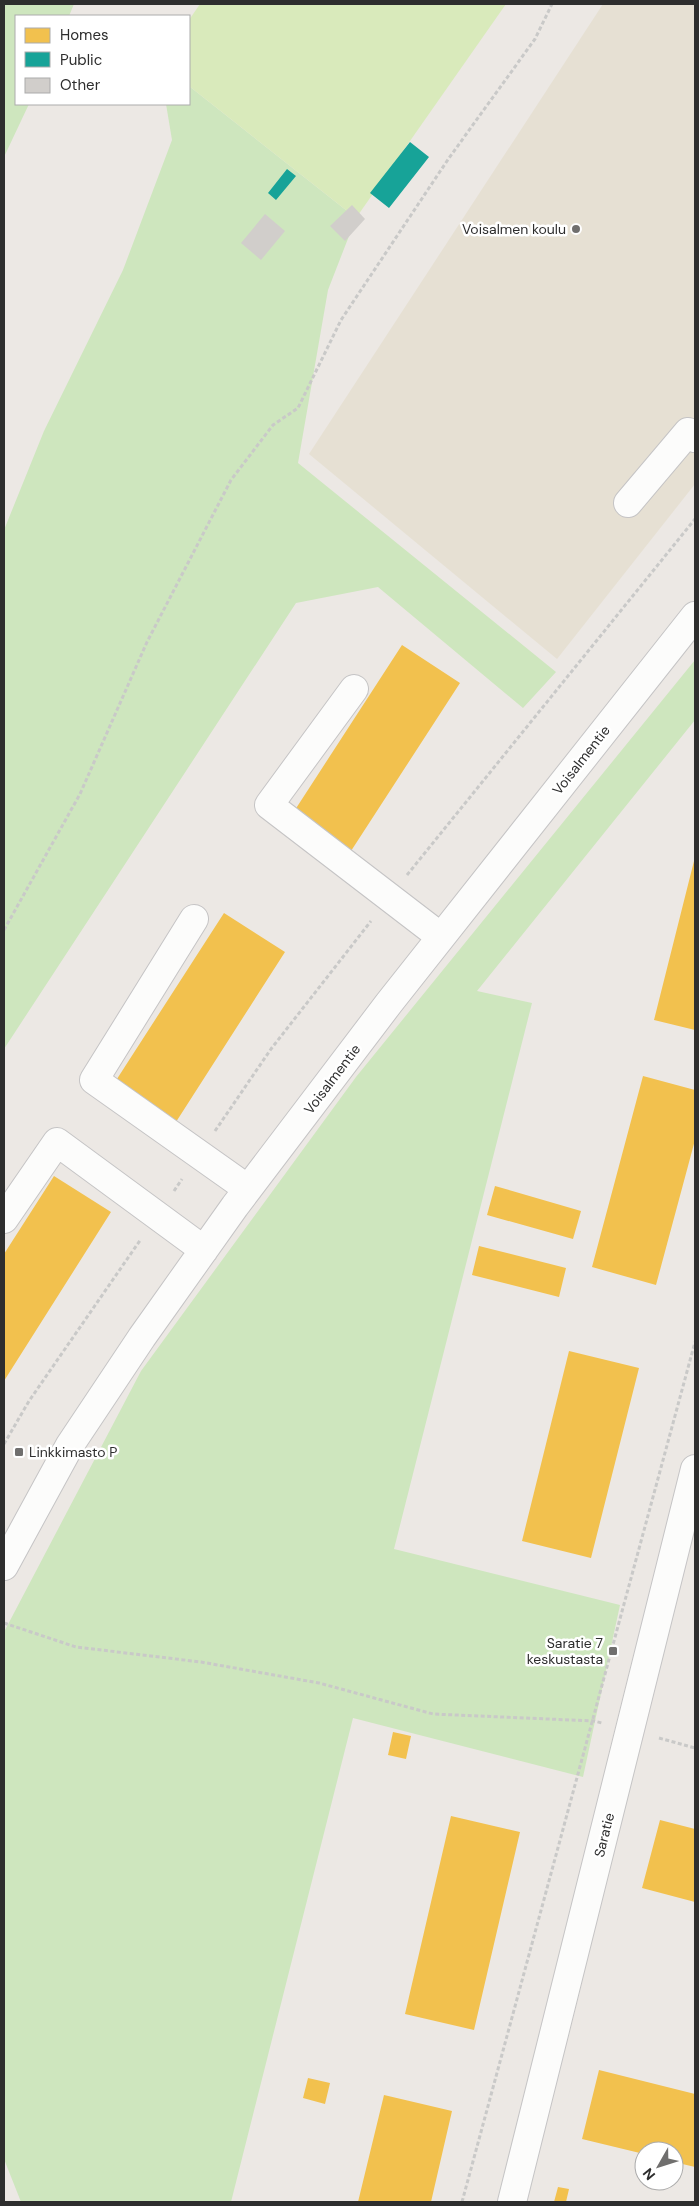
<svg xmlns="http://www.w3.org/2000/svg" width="699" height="2206" font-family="'DM Sans',sans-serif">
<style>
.education{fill:#e6e0d3}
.green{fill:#cee6be}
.pitch{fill:#d9eabb}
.homes{fill:#f2c14e}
.public{fill:#17a398}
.building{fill:#d1cecb}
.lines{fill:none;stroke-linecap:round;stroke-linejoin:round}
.minor-casing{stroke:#c5c4c5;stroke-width:30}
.path{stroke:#c9c9c8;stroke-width:3;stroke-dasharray:4 2.5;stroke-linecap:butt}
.minor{stroke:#fcfcfb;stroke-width:28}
.poi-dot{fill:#706f6e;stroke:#fff;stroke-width:2}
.labels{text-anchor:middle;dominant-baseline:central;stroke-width:5;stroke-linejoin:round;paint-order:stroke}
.poi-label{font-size:14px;fill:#2e2e2e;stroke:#fff;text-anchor:end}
.street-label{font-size:14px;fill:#2e2e2e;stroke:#fff}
</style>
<rect width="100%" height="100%" fill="#ece8e4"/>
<path class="education" d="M603,4h92v480l-138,175 -248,-205z"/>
<path class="green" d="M4,4h70l-5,12h-53v88h13l-25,53z
M189,86l167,132 -28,72 -30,173 258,209 -33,36 -145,-121 -82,16 -292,446v-519l40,-99 79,-161 49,-130 -6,-36h23z
M695,660v60l-218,271 55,12 -138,546 226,56 -37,172 -230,-59 -122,484h-210l-17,-43v-527l137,-261 215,-294z"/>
<path class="pitch" d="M200,4h306l-150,214 -167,-132v-66z"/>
<path class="homes" d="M402,645l58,38 -109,168 -58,-38z
M695,857v173l-41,-10z
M224,913l61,39 -109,170 -61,-40z
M643,1076l52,14v50l-39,145 -64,-18z
M54,1176l57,36 -107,169v-127z
M495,1186l86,25 -8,28 -86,-24z
M479,1246l87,22 -7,29 -87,-22z
M569,1351l70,17 -48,190 -69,-17z
M393,1732l18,4 -5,23 -18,-4z
M451,1816l69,16 -46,198 -69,-16z
M660,1820l35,9v73l-53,-14z
M599,2070l96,24v73l-21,-5v-11h-30v3l-62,-15z
M308,2078l22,5 -5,21 -22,-6z
M384,2095l68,16 -21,91h-73z
M558,2187l11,2 -3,13h-12z"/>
<path class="public" d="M410,142l19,15 -40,51 -19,-15z
M287,169l9,7 -20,24 -8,-7z"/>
<path class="building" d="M352,205l13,14 -20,22 -15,-15z
M265,214l20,17 -24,29 -20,-17z"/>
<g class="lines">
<g class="minor-casing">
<path id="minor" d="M628,503l60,-71 7,6
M354,689l-85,116 172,132
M194,919l-100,161 154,109
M4,1219l53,-77 147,108
M4,1566l66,-121 72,-108 93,-131 154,-203 306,-387
M512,2202l183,-733"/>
</g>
<path class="path" d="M407,875l288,-356
M4,930l76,-136 67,-152 84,-162 42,-55 25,-17 43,-88 108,-162 86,-119 17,-35
M215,1131l56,-82 100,-128
M174,1191l8,-12
M4,1444l25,-43 112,-162
M4,1623l72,24 125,15 118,21 114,31 161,7 8,2
M659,1738l36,10
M462,2202l233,-860"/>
<use href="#minor" class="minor"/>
</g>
<g class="poi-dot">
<circle cx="576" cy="229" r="5"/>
<rect x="14" y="1447" width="10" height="10" rx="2.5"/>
<rect x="608" y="1646" width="10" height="10" rx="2.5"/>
</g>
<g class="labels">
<g class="poi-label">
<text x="566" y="229">Voisalmen koulu</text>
<text x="29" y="1452" text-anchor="start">Linkkimasto P</text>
<text x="603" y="1643">Saratie 7<tspan x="603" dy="16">keskustasta</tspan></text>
</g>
<g class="street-label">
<text transform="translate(581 760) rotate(-52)">Voisalmentie</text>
<text transform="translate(332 1079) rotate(-53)">Voisalmentie</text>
<text transform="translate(604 1835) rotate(-76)">Saratie</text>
</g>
</g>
<rect width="699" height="2206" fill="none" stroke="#2e2e2e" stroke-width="10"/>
<rect x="15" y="15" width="175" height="90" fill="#ffffff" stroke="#ababab"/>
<rect x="25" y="28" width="25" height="15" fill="#f2c14e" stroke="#ababab"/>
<text x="60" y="40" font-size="15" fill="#2e2e2e">Homes</text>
<rect x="25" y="52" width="25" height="15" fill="#17a398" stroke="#ababab"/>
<text x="60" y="65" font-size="15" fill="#2e2e2e">Public</text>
<rect x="25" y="78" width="25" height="15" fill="#d1cecb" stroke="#ababab"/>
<text x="60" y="90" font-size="15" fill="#2e2e2e">Other</text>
<g transform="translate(659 2166) rotate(231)"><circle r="24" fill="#ffffff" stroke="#ababab"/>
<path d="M0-4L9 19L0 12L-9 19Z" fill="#706f6e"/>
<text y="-8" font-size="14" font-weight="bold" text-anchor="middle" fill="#2e2e2e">N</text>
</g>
</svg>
